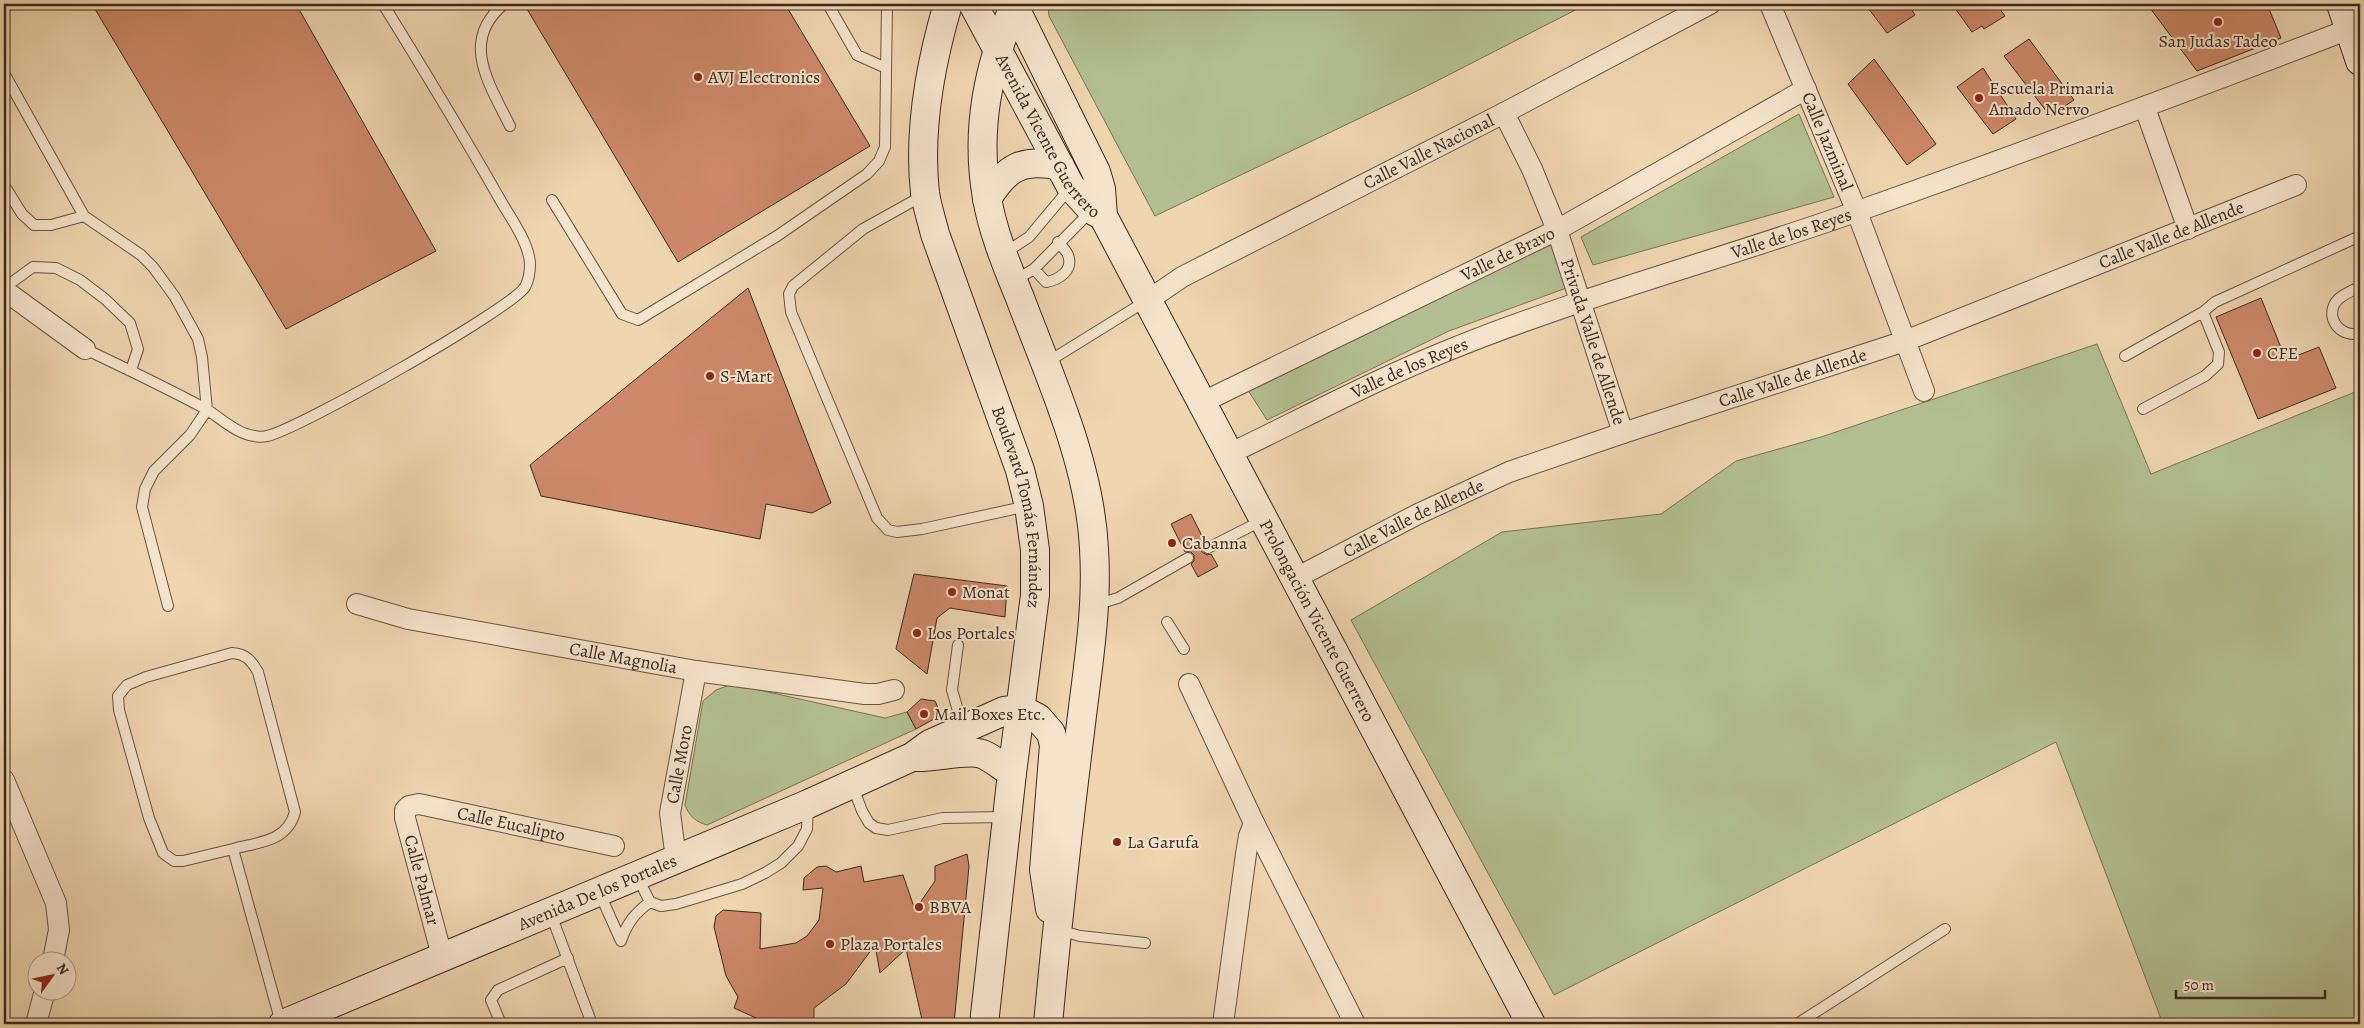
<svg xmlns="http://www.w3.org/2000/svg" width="2364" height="1028" font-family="Alegreya,serif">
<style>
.green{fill:#b3bf90;stroke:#787457}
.building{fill:#cd8969;stroke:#3c291e}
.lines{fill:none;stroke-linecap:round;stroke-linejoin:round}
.lane-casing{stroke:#695442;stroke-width:12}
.street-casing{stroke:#695442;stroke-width:22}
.secondary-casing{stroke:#3c291e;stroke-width:30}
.lane{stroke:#f5e4cb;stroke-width:10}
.street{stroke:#f5e4cb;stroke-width:20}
.secondary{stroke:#f5e4cb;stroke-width:28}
.poi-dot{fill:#8f2418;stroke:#f5e4cb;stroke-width:2}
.labels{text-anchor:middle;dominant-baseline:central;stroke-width:4;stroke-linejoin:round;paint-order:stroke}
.poi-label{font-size:18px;fill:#3c291e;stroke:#f5e4cb;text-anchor:start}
.street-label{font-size:18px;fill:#3c291e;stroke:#f5e4cb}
</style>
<rect width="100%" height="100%" fill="#efd6af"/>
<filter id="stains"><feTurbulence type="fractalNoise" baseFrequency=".004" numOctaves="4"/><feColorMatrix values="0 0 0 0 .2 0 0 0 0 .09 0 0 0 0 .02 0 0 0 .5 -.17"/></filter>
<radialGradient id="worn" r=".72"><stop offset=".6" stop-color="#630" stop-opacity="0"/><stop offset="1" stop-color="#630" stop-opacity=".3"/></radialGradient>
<path class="green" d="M1048,4h539l-162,83 -270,129 -106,-200z
M1799,114l35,83 -241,68 -12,-28z
M1549,239l20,48 -120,44 -182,89 -21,-33z
M2097,344l54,130 209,-84v634h-197l-107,-282 -502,253 -203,-375 151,-88 159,-18 75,-53 85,-24z
M732,684l153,34 22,-6 9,17 -209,96c-11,-3 -18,-9 -22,-20l18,-104 13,-11z"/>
<path class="building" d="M92,4h204l140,247 -150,78z
M524,4h261l85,142 -192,116z
M1865,4h43l7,11 -28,18z
M1952,4h44l9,12 -21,13 -2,-3 -10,6z
M2147,4h120l14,34 -84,33z
M2029,39l45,61 -24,16 -46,-60z
M1874,59l62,85 -29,21 -59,-81z
M1983,68l33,51 -23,15 -36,-47z
M748,288l83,215 -19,10 -46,-9 -6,35 -219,-43 -11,-31z
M2261,298l25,62 33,-13 17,41 -78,31 -42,-102z
M1191,514l14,28 -4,5 1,5 5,3 4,-1 7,12 -20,11 -7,-13 3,-3v-6l-3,-3h-6l-14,-28z
M914,574l93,12 -2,31 -55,-9 -13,10 -10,56 -31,-25z
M921,699l14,2 6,14 -25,14 -9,-17z
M967,854l2,12 -15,158h-31l-17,-75 -26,24 -5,-28 -29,39 -32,24v16l-49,-2 -31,-14 4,-11 -12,-21 -12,-49 2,-11 7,-6 38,3 -1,36 36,-6 11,-7 12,-16 4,-32 -20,2 1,-12 13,-11 9,-1 10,6 25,-6 3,16 39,-7 12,35 20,-29v-15z"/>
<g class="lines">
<g class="lane-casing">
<path id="lane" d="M504,4c-45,37 -14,81 6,122
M833,4l-4,2 28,49 29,13
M4,73l80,143 57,39 12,12 22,30 23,42 4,18 5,53 -17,25 -36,36 -9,18 -3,18 26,99
M4,185l18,29 12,11h17l33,-9
M924,195l-61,34 -70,57 -4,8 2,18 86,206 11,12 9,2 25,-3 106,-23
M552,200l70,114 16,6 139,-84 90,-62 12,-13 6,-14 2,-143
M1003,254l26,-17 41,-49
M1034,269l12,13c12,-2 28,-11 22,-27 -1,-4 -7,-9 -10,-13
M1014,281l20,-12 58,-59
M2360,287c-9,4 -22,9 -26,18 -7,16 8,33 26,28
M4,288l29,-21 23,1 24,12 25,19 25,24 8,26 -7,21
M85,349c40,19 80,38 119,59 16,9 32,26 51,28 3,1 8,1 12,0 30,-6 243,-126 258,-149 4,-7 5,-16 5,-24 -2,-23 -21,-47 -32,-67 -37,-65 -76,-129 -115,-192
M2125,356l78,-44
M1046,363l100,-62
M2143,409l62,-33 13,-12 1,-12 -16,-40 12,-10 145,-66
M1208,548l55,-28
M1095,605l23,-7 70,-40
M1167,622l17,27
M958,645l-6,45 11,38
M852,784l10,27 7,12 7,5 12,2 55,-12 63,-1
M233,849c26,-7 54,-7 62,-37l-37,-140c-7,-12 -12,-18 -26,-19l-86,24 -19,8 -9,11 1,14 30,108 14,35 11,8h9l50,-12 48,174
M637,876l13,26 11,4 15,-2 66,-20 23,-11 16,-10 17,-17 9,-17 1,-24
M599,892l22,49
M550,912l42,112
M1059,930l21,6 65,7
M621,941c6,-18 14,-28 29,-39
M501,1024l-10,-24 7,-10 70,-32
M1797,1024l148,-95"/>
</g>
<g class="street-casing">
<g id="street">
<path id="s1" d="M1770,4l87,208 67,179"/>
<path d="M2145,108l43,121"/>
<path id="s2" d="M1504,113l28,56 25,61 66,203"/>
<path d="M4,290l81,59"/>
<path id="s3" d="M1147,301l35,-24 322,-164 206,-109"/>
<path id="s4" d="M1201,403l356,-173 249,-141"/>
<path id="s5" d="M1229,454c73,-35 145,-74 220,-104 133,-54 274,-91 409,-139 168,-59 335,-122 502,-186"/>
<path id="s6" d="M1294,579l124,-65 91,-42 114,-39 282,-92 391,-156"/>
<path id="s7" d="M357,604l51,15 288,52 169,23h13l16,-4"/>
<path d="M1189,684l65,139 101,201"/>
<path d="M4,780l52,123 3,27 -6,30"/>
<path id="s8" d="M676,859l-6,-46 26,-142"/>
<path id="s9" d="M442,956l-37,-138v-8l4,-4 10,-2 195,42"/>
<path d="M36,1024l9,-34"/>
<path d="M1223,1024l23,-170 3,-18 5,-13"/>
</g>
</g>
<g class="secondary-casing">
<g id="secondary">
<path id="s10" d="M948,4c-18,61 -30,125 -23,189 2,14 7,28 10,41l85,236 9,36 6,44v45l-23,178 -28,251"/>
<path id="s11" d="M973,4l98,183 21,23 11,6"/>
<path id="s12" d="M1013,4l83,168 5,17 2,27 428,808"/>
<path d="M1015,4c-27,63 -40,126 -28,194 6,35 20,68 33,100 30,80 70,165 74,251 4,61 -7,122 -14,183 -12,97 -23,195 -32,292"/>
<path d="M2341,4l19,57"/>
<path d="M987,199c19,-32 36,-41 73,-33"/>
<path d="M916,757c18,1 51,-8 66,-3 11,4 20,13 30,19"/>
<path id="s13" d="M283,1024l525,-220 104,-47 18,-13 74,-33 17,-2 17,9 13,15 3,12 -10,125 6,39"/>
</g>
</g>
<use href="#lane" class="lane"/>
<use href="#street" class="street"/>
<use href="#secondary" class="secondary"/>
</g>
<g class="poi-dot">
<circle cx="2218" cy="22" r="5"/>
<circle cx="698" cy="77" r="5"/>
<circle cx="1979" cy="98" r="5"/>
<circle cx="2257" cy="353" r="5"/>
<circle cx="710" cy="376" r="5"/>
<circle cx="1172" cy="543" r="5"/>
<circle cx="952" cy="592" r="5"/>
<circle cx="917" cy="633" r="5"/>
<circle cx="924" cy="714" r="5"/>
<circle cx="1117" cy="842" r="5"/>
<circle cx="919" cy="907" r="5"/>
<circle cx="830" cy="944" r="5"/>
</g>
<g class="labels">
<g class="poi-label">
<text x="2218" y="41" text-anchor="middle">San Judas Tadeo</text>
<text x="708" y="77">AVJ Electronics</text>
<text x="1989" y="88">Escuela Primaria<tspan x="1989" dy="21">Amado Nervo</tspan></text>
<text x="2267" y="353">CFE</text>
<text x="720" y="376">S-Mart</text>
<text x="1182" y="543">Cabanna</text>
<text x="962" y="592">Monat</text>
<text x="927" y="633">Los Portales</text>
<text x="934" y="714">Mail Boxes Etc.</text>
<text x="1127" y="842">La Garufa</text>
<text x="929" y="907">BBVA</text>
<text x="840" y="944">Plaza Portales</text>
</g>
<g class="street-label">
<text stroke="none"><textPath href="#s11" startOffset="152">Avenida Vicente Guerrero</textPath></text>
<text stroke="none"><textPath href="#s1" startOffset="149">Calle Jazminal</textPath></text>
<text stroke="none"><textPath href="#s3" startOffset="319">Calle Valle Nacional</textPath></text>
<text stroke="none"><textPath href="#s5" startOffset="605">Valle de los Reyes</textPath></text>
<text stroke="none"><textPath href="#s6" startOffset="944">Calle Valle de Allende</textPath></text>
<text stroke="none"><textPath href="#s4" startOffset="341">Valle de Bravo</textPath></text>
<text stroke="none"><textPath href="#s2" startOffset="246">Privada Valle de Allende</textPath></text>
<text stroke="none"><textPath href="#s5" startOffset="200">Valle de los Reyes</textPath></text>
<text stroke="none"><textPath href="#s6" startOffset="539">Calle Valle de Allende</textPath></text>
<text stroke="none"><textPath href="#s10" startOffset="521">Boulevard Tomás Fernández</textPath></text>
<text stroke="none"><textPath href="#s6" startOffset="134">Calle Valle de Allende</textPath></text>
<text stroke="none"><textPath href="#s12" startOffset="690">Prolongación Vicente Guerrero</textPath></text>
<text stroke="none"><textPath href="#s7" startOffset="272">Calle Magnolia</textPath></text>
<text stroke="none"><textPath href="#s8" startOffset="96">Calle Moro</textPath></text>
<text stroke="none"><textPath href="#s9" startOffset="261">Calle Eucalipto</textPath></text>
<text transform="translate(422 880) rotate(75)">Calle Palmar</text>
<text stroke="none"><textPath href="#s13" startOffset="341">Avenida De los Portales</textPath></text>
</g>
</g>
<rect width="2364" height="1028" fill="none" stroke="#efd6af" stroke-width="20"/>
<rect x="5" y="5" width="2354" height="1018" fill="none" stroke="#3c291e" stroke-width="2.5"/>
<rect x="10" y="10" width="2344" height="1008" fill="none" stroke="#3c291e"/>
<g transform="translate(52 976) rotate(57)"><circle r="24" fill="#f5e4cb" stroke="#ab9986"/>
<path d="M0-4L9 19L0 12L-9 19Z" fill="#8f2418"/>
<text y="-8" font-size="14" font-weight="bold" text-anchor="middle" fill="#3c291e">N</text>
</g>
<path d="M2176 990v8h149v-8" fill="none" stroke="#3c291e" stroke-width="2.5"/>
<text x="2184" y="990" font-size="15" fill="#3c291e" stroke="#f5e4cb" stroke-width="4" paint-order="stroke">50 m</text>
<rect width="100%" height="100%" filter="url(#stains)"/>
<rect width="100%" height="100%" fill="url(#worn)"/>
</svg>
